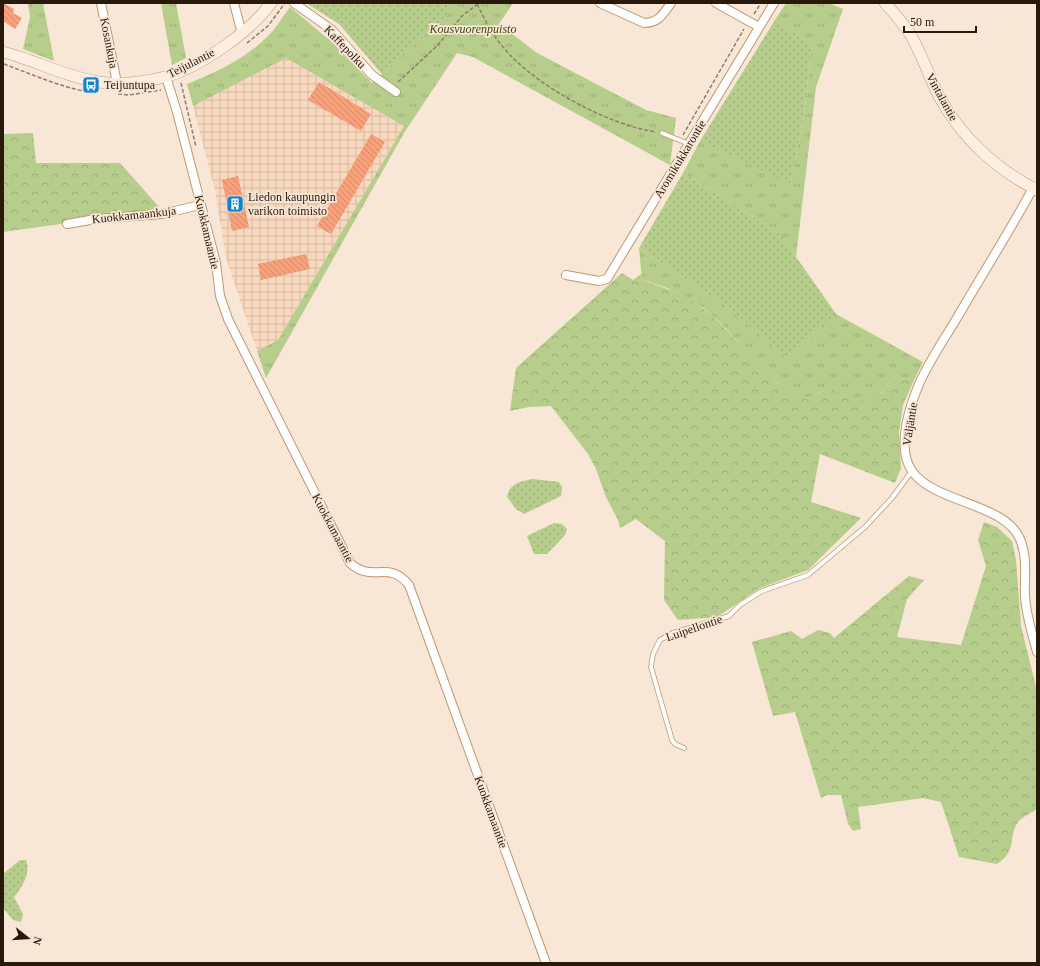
<svg xmlns="http://www.w3.org/2000/svg" width="1040" height="966" font-family="'Times New Roman',serif">
<style>
.industrial{fill:url(#industrial-grid)}
.grass{fill:url(#grass-dots)}
.forest{fill:url(#forest-crowns)}
.park{fill:url(#park-tufts)}
.building{fill:url(#building-back-hatch)}
.lines{fill:none;stroke-linecap:round;stroke-linejoin:round}
.lane-casing{stroke:#c19871;stroke-width:5.5}
.street-casing{stroke:#c19871;stroke-width:10}
.secondary-casing{stroke:#c19871;stroke-width:12}
.path{stroke:#8e7d6d;stroke-width:1.5;stroke-dasharray:4 2;stroke-linecap:butt}
.lane{stroke:#fff;stroke-width:4}
.street{stroke:#fff;stroke-width:8}
.secondary{stroke:#fceee1;stroke-width:11}
.labels{text-anchor:middle;dominant-baseline:central;stroke-width:3.5;stroke-linejoin:round;paint-order:stroke}
.park-label{font-size:12px;font-style:italic;fill:#394a09;stroke:#f8e6d6}
.street-label{font-size:12px;fill:#29190a;stroke:#f8e6d6}
.poi-label{font-size:12px;fill:#29190a;stroke:#f8e6d6;text-anchor:start}
</style>
<defs>
<pattern id="industrial-grid" width="8" height="8" patternUnits="userSpaceOnUse"><rect width="8" height="8" fill="#f8d9be"/><path d="M0 4h8M4 0v8" fill="none" stroke="#d5baa2"/></pattern>
<pattern id="grass-dots" width="8" height="8" patternUnits="userSpaceOnUse"><rect width="8" height="8" fill="#b6cd8b"/><path d="M2 2h.1M6 6h.1" fill="none" stroke="#9caf77" stroke-width="1.8" stroke-linecap="round"/></pattern>
<pattern id="forest-crowns" width="20" height="18" patternUnits="userSpaceOnUse"><rect width="20" height="18" fill="#b6cd8b"/><path d="M2 6a3 3 0 1 1 6 0M12 15a3 3 0 1 1 6 0" fill="none" stroke="#9caf77"/></pattern>
<pattern id="park-tufts" width="24" height="20" patternUnits="userSpaceOnUse"><rect width="24" height="20" fill="#b6cd8b"/><path d="M3 7l-1-3M5 7V3M7 7l1-3M15 17l-1-3M17 17v-4M19 17l1-3" fill="none" stroke="#9caf77"/></pattern>
<pattern id="building-back-hatch" width="6" height="6" patternUnits="userSpaceOnUse"><rect width="6" height="6" fill="#f8a07a"/><path d="M-1 5l2 2M0 0l6 6M5-1l2 2" fill="none" stroke="#d58968"/></pattern>
</defs>
<rect width="100%" height="100%" fill="#f8e6d6"/>
<path class="industrial" d="M286,58l118,68 -126,214 -21,11 -31,-93 -11,-68 -22,-84z"/>
<path class="grass" d="M306,3h141l3,10 -68,61 -43,-50z
M775,20l37,24 -8,71 -14,70 -90,-44z
M683,173l97,61 56,80 -50,44 -57,-50 -90,-60z
M532,479l27,3 3,5 -1,9 -37,18 -8,-5 -9,-12c3,-14 12,-15 25,-18z
M554,523l8,1 5,5 -2,6 -18,19h-13l-7,-18z
M20,860h6c5,14 -4,27 -12,37l9,17 -2,8 -8,-2 -10,-12v-34z"/>
<path class="forest" d="M33,133l3,30h84l39,44 -12,4 -45,4 -34,8 -65,9v-98z
M622,273l11,7 8,-6 1,6 45,16 27,21 62,65 31,17 20,-11 51,9 16,-20 20,3 -11,25 -4,27 2,36 -6,15 -75,-29 -9,48 50,16 -53,52 -48,18 -43,29 -39,3 -14,-20 1,-59 -29,-22 -16,9 -2,-8 -12,-23 -10,-28 -8,-15 -37,-48 -22,1 -19,4 6,-43z
M984,522l13,5 15,14 4,19 5,66 16,65v118c-6,4 -15,8 -19,13 -11,16 1,27 -21,42l-38,-7 -18,-55 -18,-4 -65,9 3,22 -8,2 -5,-7 -7,-29h-14l-6,3 -26,-86 -22,4 -21,-74 39,-11 11,8 16,-9 12,3 4,5 75,-62 15,4 -17,19 -10,38 64,8 25,-79 -8,-26z"/>
<path class="park" d="M28,3h15l11,58 -31,-12 7,-32z
M161,3h15l10,55 -14,7z
M447,3h66l-14,21 38,29 109,57 30,8 -6,47 -197,-108 -16,-4 -53,80 -138,245 -9,-27 21,-11 126,-214 -118,-68 -93,48 -6,-22c30,-12 60,-26 83,-50 7,-7 13,-18 20,-27l43,36 39,40 77,-70z
M786,3h43l14,6 -27,78 -20,170 -16,-23 -97,-61 17,-32 90,43 14,-69 8,-71 -37,-24z
M639,248l90,60 57,50 50,-44 87,48 -9,18 -20,-3 -22,27 -45,-16 -20,11c-33,-7 -67,-59 -93,-82 -22,-20 -44,-29 -72,-37z"/>
<path class="building" d="M3,3l11,6 -1,4 9,5 -7,11 -12,-8z
M319,82l52,32 -10,17 -53,-31z
M371,134l14,8 -54,92 -14,-8z
M238,176l11,51 -17,4 -10,-51z
M306,254l4,15 -49,11 -3,-16z"/>
<g class="lines">
<g class="lane-casing">
<path id="lane" d="M662,133l27,11
M684,748l-9,-4 -3,-4 -21,-73 2,-13 7,-14 13,-7 56,-17 11,-11 22,-14 46,-16 57,-48 27,-29 20,-27"/>
</g>
<g class="street-casing">
<path id="street" d="M101,3l16,80
M234,3l8,31
M294,3l38,27 40,45 24,17
M600,3l44,20c15,0 19,-9 27,-20
M716,3l43,24
M166,77l11,35 39,151 4,33 8,23 122,244c23,21 38,-4 59,22l137,378
M1033,188c-25,46 -53,90 -79,135 -13,21 -28,43 -37,66 -9,23 -20,60 -5,82 22,32 93,32 108,68 8,19 4,37 5,57 1,19 7,37 12,56
M67,224l29,-5 66,-5 38,-9
M566,275l33,6 8,-2 167,-276"/>
</g>
<g class="secondary-casing">
<path id="secondary" d="M885,3c9,10 18,20 25,31 12,20 19,43 30,64 21,39 57,72 97,92
M3,52c32,8 62,25 96,30 21,3 46,0 66,-5 35,-10 85,-45 106,-74"/>
</g>
<path class="path" d="M477,4c8,16 15,31 27,44 30,37 104,77 152,84
M754,14l7,-11
M247,43l21,-17 17,-23
M4,64c30,11 60,25 92,29
M398,82l39,-36 25,-30 17,-13
M181,83l15,64
M118,94l11,1 32,-5
M683,135l61,-106"/>
<use href="#lane" class="lane"/>
<use href="#street" class="street"/>
<use href="#secondary" class="secondary"/>
</g>
<defs>
<g id="bus-square" transform="scale(0.9)"><rect x="-9" y="-9" width="18" height="18" rx="4" fill="#0c85cd" stroke="#f8e6d6"/><path d="M-5-6H5V4H4V6H2V4H-2V6H-4V4H-5ZM-3.5-4V0h7V-4ZM-3.5 1.2v1.5H-2V1.2ZM2 1.2v1.5H3.5V1.2Z" fill="#fff"/></g>
<g id="building-square" transform="scale(0.9)"><rect x="-9" y="-9" width="18" height="18" rx="4" fill="#0c85cd" stroke="#f8e6d6"/><path d="M-4-6H4V6H1V3H-1V6H-4ZM-2.5-4.3h1.7v1.8h-1.7ZM.8-4.3h1.7v1.8H.8ZM-2.5-1h1.7V.8h-1.7ZM.8-1h1.7V.8H.8Z" fill="#fff"/></g>
</defs>
<g fill-rule="evenodd">
<use href="#bus-square" x="91" y="85"/>
<use href="#building-square" x="235" y="204"/>
</g>
<g class="labels">
<g class="park-label">
<text x="473" y="29">Kousvuorenpuisto</text>
</g>
<g class="street-label">
<text transform="translate(109 43) rotate(79)">Kosankuja</text>
<text transform="translate(345 47) rotate(46)">Kaffepolku</text>
<text transform="translate(191 63) rotate(-27)">Teijulantie</text>
<text transform="translate(942 97) rotate(61)">Vintalantie</text>
<text transform="translate(680 159) rotate(-59)">Aromikukkarontie</text>
<text transform="translate(134 215) rotate(-6)">Kuokkamaankuja</text>
<text transform="translate(207 232) rotate(77)">Kuokkamaantie</text>
<text transform="translate(910 424) rotate(-81)">Väljäntie</text>
<text transform="translate(333 528) rotate(62)">Kuokkamaantie</text>
<text transform="translate(694 628) rotate(-19)">Luipellontie</text>
<text transform="translate(491 812) rotate(70)">Kuokkamaantie</text>
</g>
<g class="poi-label">
<text x="104" y="85">Teijuntupa</text>
<text x="248" y="197">Liedon kaupungin<tspan x="248" dy="14">varikon toimisto</tspan></text>
</g>
</g>
<rect width="1040" height="966" fill="none" stroke="#29190a" stroke-width="8"/>
<g transform="translate(28 938) rotate(107)" stroke="#f8e6d6" stroke-width="3" paint-order="stroke">
<path d="M0-3L7 15L0 10L-7 15Z" fill="#29190a"/>
<text y="-6" font-size="11" font-weight="bold" text-anchor="middle" fill="#29190a">N</text>
</g>
<path d="M904 26v6h72v-6" fill="none" stroke="#29190a" stroke-width="2"/>
<text x="910" y="26" font-size="12" fill="#29190a" stroke="#f8e6d6" stroke-width="3" paint-order="stroke">50 m</text>
</svg>
